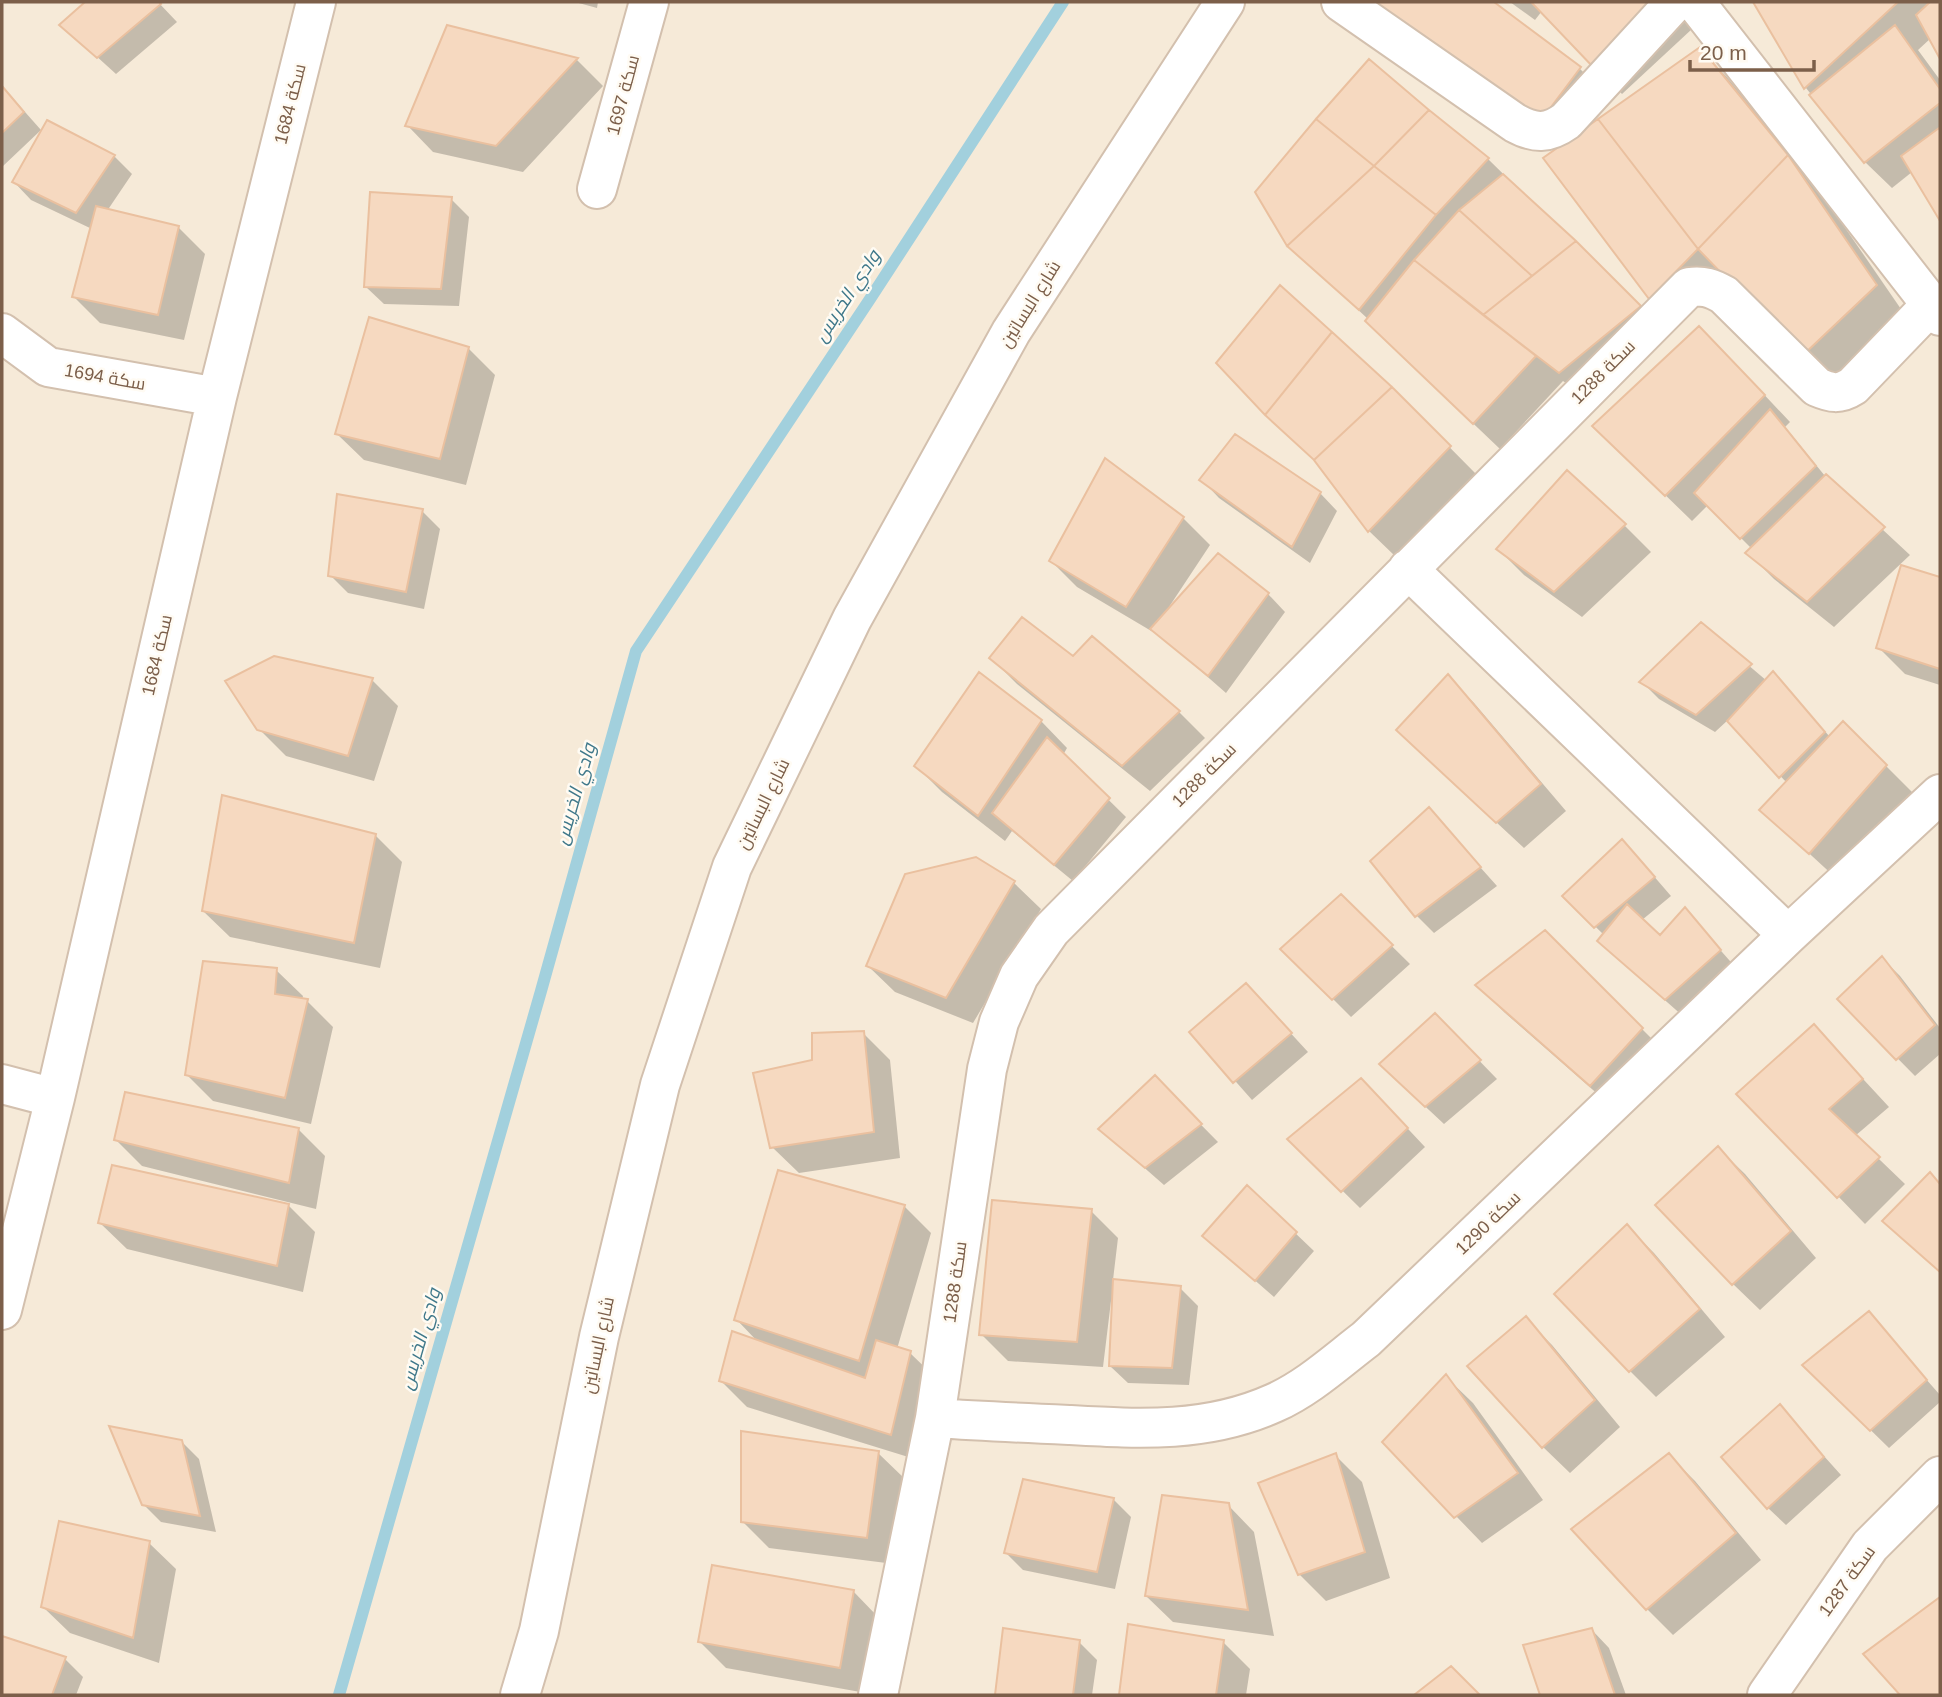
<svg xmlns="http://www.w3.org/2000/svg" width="1942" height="1697" font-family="Arial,Cairo,sans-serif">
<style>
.residential{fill:#f6ead8}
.shadow{fill:#0003}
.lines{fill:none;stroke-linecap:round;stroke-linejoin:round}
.stream{stroke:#a2d0dd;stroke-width:12}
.building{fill:#f6d9c0;stroke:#eac09f;stroke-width:2}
.minor-casing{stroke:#d3c0ae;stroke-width:42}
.minor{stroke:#fff;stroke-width:38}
.labels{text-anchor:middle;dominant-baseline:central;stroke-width:5;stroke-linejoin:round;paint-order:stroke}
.street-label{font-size:18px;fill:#7c5f4a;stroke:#fffbf3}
.water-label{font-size:19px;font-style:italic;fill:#3f788a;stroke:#fffbf3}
</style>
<rect width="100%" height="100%" fill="#fef8eb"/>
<path class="residential" d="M2,2h1938v1693h-1938z"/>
<path class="shadow" d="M88,2h70l19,20 -61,52 -54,-49z
M575,2h23l-1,6z
M1379,2h112l89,67 27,26 -32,44 125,-89 26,26 89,108 88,128 -73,70 -105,-108 -49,50 -26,-26 -91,-149 -157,-117 -26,-27z
M1510,2h183l13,14 -84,78 -80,-83 -7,9z
M1755,2h185v53l-9,-17 -13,12 22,30v138l-28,-46 -20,16 -27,-26 -59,-74z
M448,28l129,32 26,26 -80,86 -90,-20 -26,-27z
M2,86l39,44 -39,37z
M48,122l66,34 18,18 -25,37 71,16 27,27 -21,86 -84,-17 -26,-26 18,-68 -61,-29 -17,-18z
M1488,159l178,174 -79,65 -24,-17 -63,68 -106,-101 -25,-28 -80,-75z
M451,199l18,18 -10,89 -75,-2 -18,-17z
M468,348l27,27 -29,110 -102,-25 -27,-26z
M1726,354l64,68 -5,5 40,49 85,79 -76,72 -60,-48 -26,-26 4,-4 -44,-44 -16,16 -71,-69z
M1391,388l85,86 -80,83 -27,-26 -48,-65 -55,-52z
M1202,480l118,13 17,18 -27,52 -91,-65z
M422,511l18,18 -16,80 -76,-16 -18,-18z
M1183,518l27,27 -41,62 99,-13 17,18 -59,81 -72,-63 -1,2 -76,-45 -26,-26z
M1624,525l27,27 -69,65 -58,-42 -26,-26z
M1903,568l37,11v106l-35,-11 -27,-27z
M1701,625l66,56 6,-8 57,64 13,-14 70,70 -76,86 -75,-69 25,-27 -59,-63 -13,12 -56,-33 -17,-17z
M991,658l82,1 106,53 26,26 -55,53 -133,-107z
M1448,677l26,26 92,108 -42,37 -99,-92z
M372,680l26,26 -24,75 -88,-25 -27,-27z
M1041,721l26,27 -4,7 63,62 -53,64 -61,-50 -7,10 -63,-49 -26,-26z
M1429,810l68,76 -63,47 -17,-17z
M375,835l27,27 -22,106 -150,-31 -27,-26z
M976,858l38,25 27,26 -68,114 -78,-31 -27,-26z
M1639,859l32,37 -29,24 18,18 25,-28 52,59 -53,48 -67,-59 -13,-23 -40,-39z
M1341,896l69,68 -59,53 -68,-68z
M1545,932l123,123 -51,56 -113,-99 -26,-27z
M1882,958l18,18 40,52v26l-25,22 -76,-77z
M276,970l27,26 -1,4 5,1 26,26 -22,97 -98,-23 -27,-27z
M1263,1003l45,49 -56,48 -60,-68z
M1435,1015l62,64 -53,45 -45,-42z
M1814,1026l75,81 -34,29 50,48 -40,40 -126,-130z
M863,1033l27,27 10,98 -101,15 -27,-26 42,-86z
M1155,1078l63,64 -54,43 -64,-56z
M1379,1098l46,49 -65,61 -70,-69z
M298,1129l27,27 -9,53 -174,-43 -26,-26z
M1718,1148l27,26 71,84 -56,52 -27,-26z
M1247,1187l67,64 -40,46 -70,-61z
M287,1204l28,28 -12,60 -176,-43 -27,-26z
M904,1206l27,27 -34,116 13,4 27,26 -19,81 -171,-53 -27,-27 38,-38 -22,-23z
M1091,1211l27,27 -5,42 67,8 18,18 -9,79 -61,-2 -18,-17 4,-65h-3l-8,66 -95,-6 -27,-27z
M1627,1226l27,27 71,84 -69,60 -26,-26z
M1868,1313l72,82v7l-51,46 -85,-83z
M1526,1319l26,26 68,82 -50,46 -27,-26z
M1446,1377l27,26 70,97 -61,43 -26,-27z
M1779,1406l62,69 -55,50 -18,-17z
M181,1441l18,18 17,73 -55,-10 -18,-18z
M878,1453l27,26 -11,85 -125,-16 -27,-27z
M1335,1455l27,27 28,96 -64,23 -27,-27z
M1669,1455l26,26 66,79 -88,75 -26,-26z
M1113,1499l18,18 -16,72 -92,-19 -17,-17z
M1228,1505l26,27 20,104 -101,-14 -27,-26z
M149,1543l27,26 -17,94 -89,-30 -27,-26z
M853,1591l26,27 -13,75 -140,-25 -26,-26z
M1940,1599v96h-37l-37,-41z
M1130,1626l93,16 27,27 -4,26h-126z
M1004,1630l75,12 18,18 -5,35h-96z
M1592,1630l17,18 17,47h-84l-17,-49z
M2,1638l63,21 18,18 -7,18h-74z"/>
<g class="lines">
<path class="stream" d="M339,1695l202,-704 95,-340 234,-352 193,-297"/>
</g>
<path class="building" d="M85,2h74l2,2 -64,54 -38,-33z
M1377,2h117l87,65 -45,60 -162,-121z
M1531,2h136l-72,67z
M1753,2h145l-94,87z
M1930,2h10v57l-24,-44z
M447,25l131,33 -82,88 -91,-20z
M1895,25l45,64v14l-76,60 -55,-68z
M1700,47l88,108 -90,94 -100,-130z
M1369,59l60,51 -55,56 -58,-47z
M2,86l22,26 -22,21z
M1429,110l60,48 -53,57 -62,-49z
M1316,119l58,47 -87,80 -32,-54z
M1598,119l100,130 -49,50 -106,-141z
M47,120l68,35 -39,58 -64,-31z
M1939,128l1,1v92l-39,-65z
M1788,155l89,130 -75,71 -104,-107z
M1374,166l62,49 -77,95 -72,-64z
M1503,174l73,67 -44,35 -73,-66z
M370,192l82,5 -11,92 -77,-2z
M96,206l83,20 -21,89 -86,-18z
M1459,210l73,66 -49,39 -69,-55z
M1576,241l65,65 -82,67 -76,-58z
M1414,260l122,96 -63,68 -108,-103z
M1280,285l52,47 -67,83 -49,-52z
M369,317l100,30 -29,112 -105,-25z
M1699,326l66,69 -100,101 -73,-70z
M1332,332l60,55 -78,73 -49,-45z
M1392,387l59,59 -83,86 -54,-72z
M1770,409l46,57 -76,73 -46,-46z
M1235,434l86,58 -29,55 -93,-67z
M1105,458l79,59 -58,90 -77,-46z
M1567,470l59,54 -72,68 -58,-43z
M1826,474l59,53 -78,75 -62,-49z
M337,494l86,15 -17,83 -78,-16z
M1218,553l51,40 -61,83 -58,-47z
M1901,565l39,12v92l-64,-21z
M1022,617l51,39 19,-20 88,75 -58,55 -133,-108z
M1701,622l51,42 -56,51 -57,-33z
M274,656l99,22 -25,78 -91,-26 -32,-49z
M1773,671l52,61 -46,46 -52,-57z
M979,672l63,48 -64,96 -64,-50z
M1448,674l93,110 -45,39 -100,-93z
M1843,721l44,44 -78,89 -50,-44z
M1047,737l63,61 -56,67 -62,-52z
M222,795l154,39 -22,109 -152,-32z
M1429,807l52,60 -66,50 -45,-56z
M1622,839l33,38 -61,51 -32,-32z
M976,857l39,24 -69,117 -80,-32 39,-92z
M1341,894l52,51 -61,55 -52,-51z
M1627,904l33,31 25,-28 36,43 -56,50 -68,-59z
M1545,930l98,98 -53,58 -115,-101z
M1882,956l53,69 -39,35 -59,-61z
M203,961l74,7 -2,26 33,5 -23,99 -100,-23z
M1246,983l46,50 -59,50 -44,-51z
M1435,1013l46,47 -56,47 -46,-43z
M1814,1024l49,55 -34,30 51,48 -43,41 -101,-104z
M864,1031l10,101 -104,16 -17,-75 59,-13v-27z
M1155,1075l47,49 -57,44 -47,-39z
M1361,1078l47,50 -67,64 -54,-53z
M125,1092l174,36 -10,55 -175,-43z
M1718,1146l73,85 -59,54 -77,-80z
M112,1165l177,39 -12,62 -179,-43z
M778,1170l127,35 -46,156 -125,-41z
M1930,1172l10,12v88l-58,-51z
M1247,1185l50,47 -42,49 -53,-45z
M992,1200l100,9 -15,133 -98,-7z
M1627,1224l73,85 -71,63 -75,-78z
M1113,1279l68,7 -9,82 -63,-2z
M1869,1311l58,69 -57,51 -68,-66z
M1526,1316l69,84 -53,48 -75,-82z
M732,1331l133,47 11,-38 35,11 -20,84 -172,-54z
M1446,1374l72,99 -64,45 -72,-76z
M1780,1404l44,53 -57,52 -46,-52z
M109,1426l73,14 18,76 -58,-11z
M741,1431l138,20 -12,87 -126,-16z
M1336,1453l29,99 -67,23 -40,-92z
M1669,1453l67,80 -90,77 -75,-81z
M1023,1479l91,19 -17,74 -93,-19z
M1162,1495l67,8 19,107 -103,-14z
M59,1521l91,20 -17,97 -92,-31z
M712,1565l142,25 -14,78 -142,-26z
M1940,1597v98h-40l-37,-41z
M1128,1624l96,16 -8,55h-97z
M1003,1628l77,12 -7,55h-78z
M1592,1628l23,67h-75l-17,-50z
M2,1636l64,21 -14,38h-50z
M1451,1666l29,29h-66z"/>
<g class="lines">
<g class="minor-casing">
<path id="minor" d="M1341,2l174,121c20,11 33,11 51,-2l109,-119
M1695,2l245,314
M597,189l52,-187
M2,333l46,34 169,30
M1408,569l380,366
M2,1084l53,14
M2,1310l53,-212 162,-701 99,-395
M935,1418c45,3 89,5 134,7 71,4 138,8 205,-22 34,-15 63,-42 92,-64l422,-404 152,-141
M520,1695l19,-64 60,-294 61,-252 72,-218 120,-248 159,-287 214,-330
M878,1695l57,-277 52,-349 12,-47 20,-46 32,-46 638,-643c14,-2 23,1 35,8l93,92c14,6 22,8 36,-1l78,-81
M1767,1695l103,-149 70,-70"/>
</g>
<use href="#minor" class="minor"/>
</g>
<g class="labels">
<g class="street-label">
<text transform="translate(623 95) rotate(-75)">سكة 1697</text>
<text transform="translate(290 104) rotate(-76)">سكة 1684</text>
<text transform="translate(1030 304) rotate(-58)">شارع البساتين</text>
<text transform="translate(1603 372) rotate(-45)">سكة 1288</text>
<text transform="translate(105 377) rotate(10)">سكة 1694</text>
<text transform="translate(157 655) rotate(-77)">سكة 1684</text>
<text transform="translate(1204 775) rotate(-45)">سكة 1288</text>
<text transform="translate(763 804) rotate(-64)">شارع البساتين</text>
<text transform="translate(1488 1223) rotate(-44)">سكة 1290</text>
<text transform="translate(955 1282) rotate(-82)">سكة 1288</text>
<text transform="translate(598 1345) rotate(-78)">شارع البساتين</text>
<text transform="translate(1847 1581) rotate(-54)">سكة 1287</text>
</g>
<g class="water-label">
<text transform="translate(847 296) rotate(-57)">وادي الخريس</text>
<text transform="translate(575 794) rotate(-74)">وادي الخريس</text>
<text transform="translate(420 1339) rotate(-74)">وادي الخريس</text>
</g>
</g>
<rect width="1942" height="1697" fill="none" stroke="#7c5f4a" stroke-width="7"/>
<path d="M1690 60v10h124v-10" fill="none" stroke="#7c5f4a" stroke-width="3.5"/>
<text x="1700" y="60" font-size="21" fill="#7c5f4a" stroke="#fffbf3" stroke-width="5" paint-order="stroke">20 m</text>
</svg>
